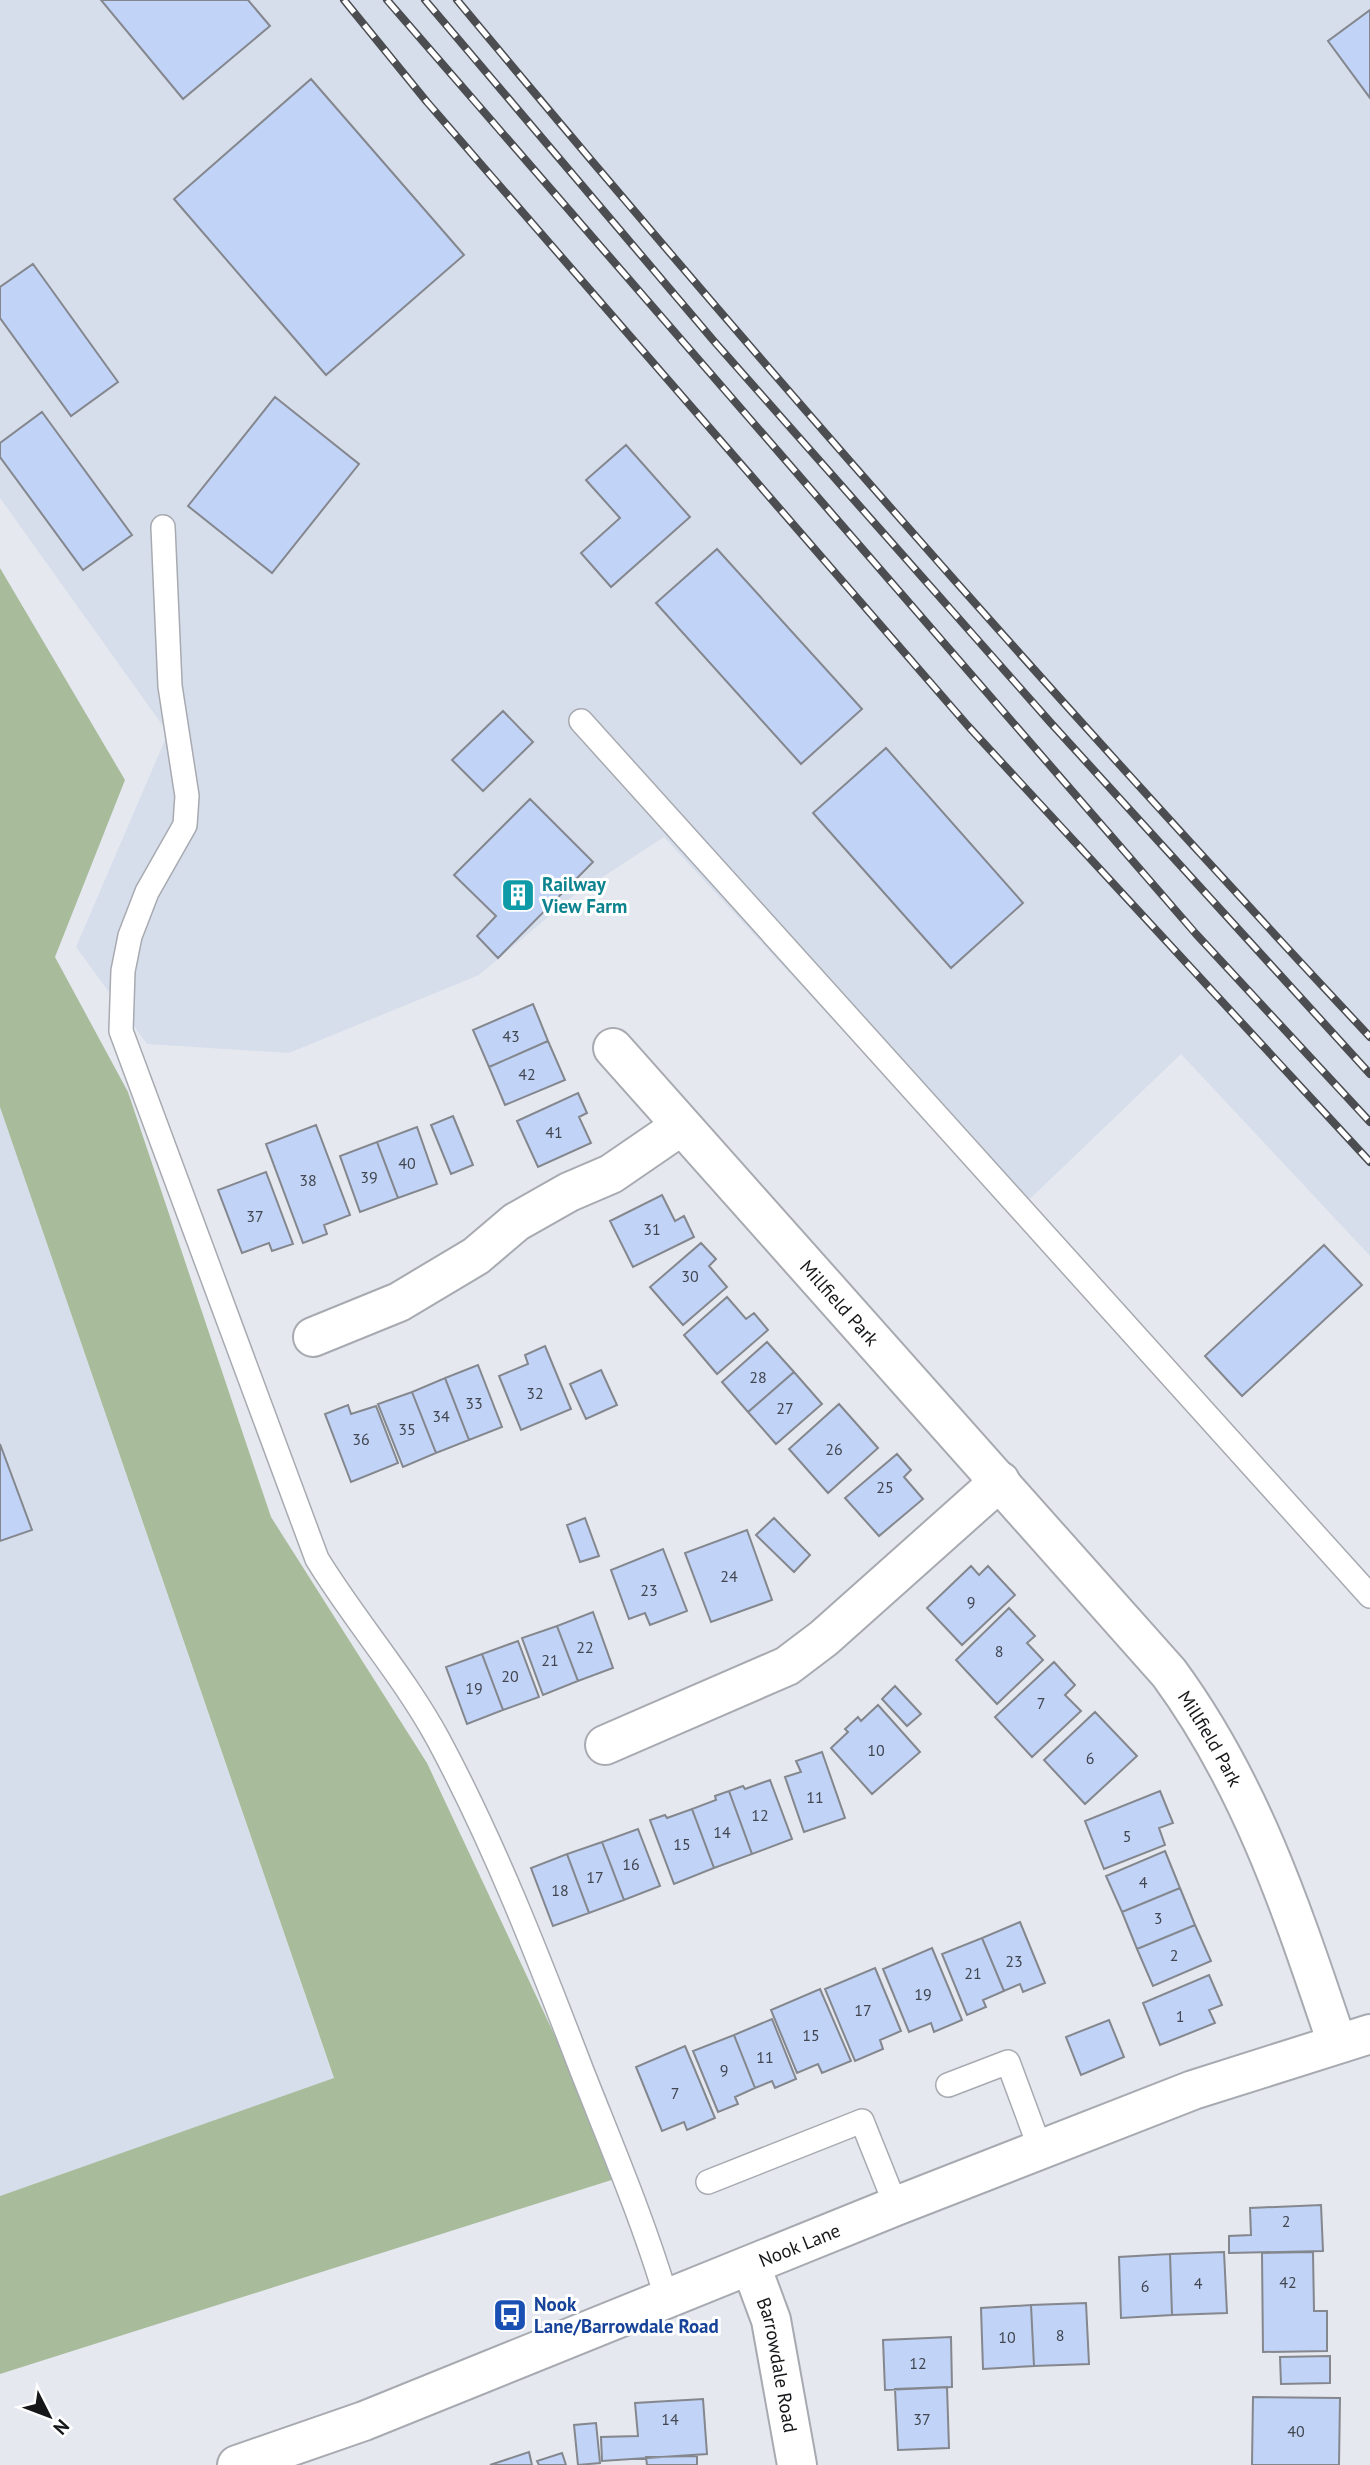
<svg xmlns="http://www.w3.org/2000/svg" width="1370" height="2465" font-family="'PT Sans',sans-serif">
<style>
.built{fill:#d7deeb}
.green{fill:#a8bc9b}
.building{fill:#c1d3f6;stroke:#84878d;stroke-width:2}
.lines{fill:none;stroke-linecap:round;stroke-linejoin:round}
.service-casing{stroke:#a7aab0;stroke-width:26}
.minor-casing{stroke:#a7aab0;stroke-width:42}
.tertiary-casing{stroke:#a7aab0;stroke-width:42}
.service{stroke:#fff;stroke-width:23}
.minor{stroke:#fff;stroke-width:38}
.tertiary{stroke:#fff;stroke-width:38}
.rail-casing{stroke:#4b4d50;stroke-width:8}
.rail{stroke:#fff;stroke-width:5;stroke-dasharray:16;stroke-linecap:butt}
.labels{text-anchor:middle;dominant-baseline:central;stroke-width:6;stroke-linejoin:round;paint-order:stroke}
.number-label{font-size:16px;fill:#414650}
.culture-label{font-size:19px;font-weight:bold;fill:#0d838f;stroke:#fff;text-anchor:start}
.street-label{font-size:19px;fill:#161719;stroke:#fff}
.transit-label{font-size:19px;font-weight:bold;fill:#164399;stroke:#fff;text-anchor:start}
</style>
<rect width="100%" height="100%" fill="#e5e8ef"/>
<path class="built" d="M0,0h1370v1256l-189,-202 -168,161 -349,-378 -92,60 -93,78 -190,78 -142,-9 -71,-97 92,-214 -168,-235z
M0,1107l334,972 -334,117z"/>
<path class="green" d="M0,568l125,212 -70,177 73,135 143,425 156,246 194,414 -621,197v-178l334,-118 -334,-971z"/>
<path class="building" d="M101,0h147l22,26 -87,73z
M1370,10v88l-42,-57z
M311,79l153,176 -138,120 -152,-176z
M33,264l85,118 -47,34 -71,-98v-31z
M275,397l84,67 -87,109 -84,-67z
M42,412l90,123 -49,35 -83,-113v-14z
M626,445l64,72 -79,70 -30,-34 39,-35 -34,-38z
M717,549l145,160 -61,55 -145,-161z
M503,711l30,31 -50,49 -31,-31z
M886,748l137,155 -72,65 -138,-155z
M530,799l63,63 -95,96 -21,-22 19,-20 -42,-41z
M533,1004l15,37 -59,26 -16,-37z
M548,1041l17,39 -60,25 -16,-38z
M578,1093l9,20 -8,4 12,26 -53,24 -21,-46z
M453,1116l20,49 -22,9 -20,-49z
M316,1125l34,90 -26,10 3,9 -24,9 -37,-99z
M417,1127l20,57 -39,14 -21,-56z
M377,1142l21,56 -38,14 -20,-56z
M266,1172l27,72 -21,7 -3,-8 -27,10 -24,-63z
M662,1195l13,26 9,-5 10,21 -61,30 -23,-46z
M701,1243l15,16 -7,7 18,21 -44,38 -33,-38z
M1324,1245l38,40 -120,111 -37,-40z
M727,1297l19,22 8,-6 14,17 -51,44 -33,-39z
M767,1342l27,30 -46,40 -26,-30z
M545,1346l26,63 -50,21 -22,-54 29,-12 -3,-9z
M478,1365l24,62 -33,13 -24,-62z
M601,1370l16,35 -31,14 -16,-35z
M794,1372l28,32 -46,40 -28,-32z
M445,1378l24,62 -33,13 -24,-61z
M412,1392l24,61 -33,14 -25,-63z
M839,1404l39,44 -50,45 -39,-44z
M348,1405l3,9 25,-8 22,57 -47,19 -26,-68z
M0,1444l32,86 -32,11z
M897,1454l14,16 -7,7 19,22 -44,37 -34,-38z
M585,1518l14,38 -19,6 -13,-37z
M774,1518l36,37 -16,17 -38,-37z
M747,1530l25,70 -61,22 -26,-69z
M663,1549l24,62 -37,14 -5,-12 -16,6 -18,-49z
M971,1566l8,9 9,-9 27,29 -53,50 -35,-37z
M1009,1608l26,28 -8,7 16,17 -46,44 -41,-44z
M593,1612l20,56 -35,13 -21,-55z
M557,1626l21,55 -35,14 -21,-57z
M518,1641l21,56 -36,13 -21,-56z
M482,1654l21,56 -36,14 -21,-57z
M1054,1662l21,23 -10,10 16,16 -49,46 -37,-40z
M895,1686l26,28 -14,12 -25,-27z
M878,1705l42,47 -48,42 -41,-46 17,-16 -3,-3 13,-12 3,4z
M1095,1712l42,44 -52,48 -41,-44z
M822,1752l23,66 -41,14 -19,-55 16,-5 -5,-11z
M770,1780l22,59 -40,15 -23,-63 14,-5 2,3z
M729,1791l23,63 -38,14 -22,-59 24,-9 -1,-4z
M1160,1791l13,32 -14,5 6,17 -61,24 -19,-48z
M692,1809l22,59 -40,16 -24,-64 15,-5 2,3z
M638,1829l22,57 -36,14 -22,-58z
M602,1842l22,58 -35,13 -22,-59z
M1165,1851l15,37 -58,24 -16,-36z
M567,1854l22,59 -36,13 -22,-58z
M1180,1888l15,37 -58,24 -15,-37z
M1020,1922l25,61 -22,9 -3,-8 -16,7 -22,-53z
M1195,1925l16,36 -58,25 -16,-37z
M982,1938l22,53 -21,9 3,7 -19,8 -25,-61z
M932,1948l30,72 -28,12 -3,-9 -22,9 -26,-63z
M875,1968l26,63 -21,9 3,9 -28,12 -30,-72z
M1209,1975l13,30 -13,5 6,13 -55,22 -17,-42z
M820,1989l31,72 -29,12 -4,-9 -21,9 -26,-63z
M772,2019l24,60 -21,9 -3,-7 -17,7 -21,-53z
M1109,2020l15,37 -43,18 -15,-38z
M734,2035l21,53 -20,9 3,7 -20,8 -25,-61z
M685,2046l30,72 -28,12 -3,-8 -22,9 -26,-64z
M1321,2205l2,46 -94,2v-17l22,-1 -1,-27z
M1224,2252l3,61 -55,2 -2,-61z
M1313,2252l1,59h13v40l-64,1 -1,-99z
M1170,2254l2,61 -51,3 -2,-61z
M1086,2303l3,61 -55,2 -3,-61z
M1031,2305l3,61 -51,3 -2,-61z
M951,2337l1,50 -67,3 -2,-50z
M1330,2356v27l-49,1 -1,-27z
M947,2387l2,61 -51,2 -3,-61z
M1253,2397l87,1 -1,67h-87z
M703,2399l4,55 -105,7 -1,-24 37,-1 -3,-33z
M596,2423l4,40 -22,2 -4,-40z
M529,2452l3,13h-42z
M562,2453l4,12h-27l-2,-4z
M697,2456v9h-50l-1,-8z"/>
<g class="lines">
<g class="service-casing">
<path id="service" d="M163,527l7,159 17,110 -2,29 -38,67 -17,44 -7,35 -2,60 196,528c38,62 86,116 121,180 57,106 101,220 144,332 30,76 62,151 85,229
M581,721l789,875
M948,2085l60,-23 33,89
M708,2182l154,-61 34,85"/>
</g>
<g class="minor-casing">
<g id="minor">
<path id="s1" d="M613,1048l556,625c83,113 124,240 168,370"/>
<path d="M313,1337l86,-35 77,-46 40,-34 53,-30 42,-18 70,-48"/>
<path d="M605,1745l182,-79 37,-28 176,-157"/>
<path id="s2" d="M751,2266l20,54 26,145"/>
</g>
</g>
<g class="tertiary-casing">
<g id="tertiary">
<path id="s3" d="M237,2465l127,-44 532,-215 297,-116 177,-56"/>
</g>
</g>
<use href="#service" class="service"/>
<use href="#minor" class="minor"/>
<use href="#tertiary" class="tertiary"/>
<g class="rail-casing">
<path id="rail" d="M344,0l83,102 541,624 402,436
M387,0l809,934 174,188
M425,0l288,340 337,382 320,352
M457,0c294,354 599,701 913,1037"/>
</g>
<use href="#rail" class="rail"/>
</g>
<defs>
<g id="building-square" transform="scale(1.75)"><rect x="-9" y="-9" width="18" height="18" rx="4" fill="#0f9aa8" stroke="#fff"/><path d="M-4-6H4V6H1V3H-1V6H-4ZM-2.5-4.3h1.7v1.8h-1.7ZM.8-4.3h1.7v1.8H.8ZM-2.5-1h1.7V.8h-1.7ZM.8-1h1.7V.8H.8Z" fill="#fff"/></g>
<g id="bus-square" transform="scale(1.75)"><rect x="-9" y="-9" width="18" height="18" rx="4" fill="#1a4fb4" stroke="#fff"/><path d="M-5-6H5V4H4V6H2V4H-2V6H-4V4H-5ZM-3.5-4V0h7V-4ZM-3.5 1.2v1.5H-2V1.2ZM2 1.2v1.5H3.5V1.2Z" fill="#fff"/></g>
</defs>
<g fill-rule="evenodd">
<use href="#building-square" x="518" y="895"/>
<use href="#bus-square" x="510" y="2315"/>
</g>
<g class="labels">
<g class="number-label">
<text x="511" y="1036">43</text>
<text x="527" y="1074">42</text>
<text x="554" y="1132">41</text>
<text x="407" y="1163">40</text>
<text x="369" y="1177">39</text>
<text x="308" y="1180">38</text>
<text x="255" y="1216">37</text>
<text x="652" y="1229">31</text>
<text x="690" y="1276">30</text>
<text x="758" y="1377">28</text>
<text x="535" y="1393">32</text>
<text x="474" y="1403">33</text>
<text x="785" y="1408">27</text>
<text x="441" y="1416">34</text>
<text x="407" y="1429">35</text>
<text x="361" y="1439">36</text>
<text x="834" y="1449">26</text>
<text x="885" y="1487">25</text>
<text x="729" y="1576">24</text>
<text x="649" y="1590">23</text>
<text x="971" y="1602">9</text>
<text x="585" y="1647">22</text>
<text x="999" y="1651">8</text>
<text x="550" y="1660">21</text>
<text x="510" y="1676">20</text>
<text x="474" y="1688">19</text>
<text x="1041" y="1703">7</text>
<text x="876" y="1750">10</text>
<text x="1090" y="1758">6</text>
<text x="815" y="1797">11</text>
<text x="760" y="1815">12</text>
<text x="722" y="1832">14</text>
<text x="1127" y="1836">5</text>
<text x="682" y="1844">15</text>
<text x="631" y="1864">16</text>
<text x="595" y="1877">17</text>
<text x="1143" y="1882">4</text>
<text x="560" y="1890">18</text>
<text x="1158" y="1918">3</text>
<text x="1174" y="1955">2</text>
<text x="1014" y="1961">23</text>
<text x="973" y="1973">21</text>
<text x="923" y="1994">19</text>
<text x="863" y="2010">17</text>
<text x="1180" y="2016">1</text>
<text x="811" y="2035">15</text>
<text x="765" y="2057">11</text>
<text x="724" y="2070">9</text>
<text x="675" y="2093">7</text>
<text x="1286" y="2221">2</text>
<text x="1288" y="2282">42</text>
<text x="1198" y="2283">4</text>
<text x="1145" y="2286">6</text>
<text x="1060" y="2335">8</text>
<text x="1007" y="2337">10</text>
<text x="918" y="2363">12</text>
<text x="670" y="2419">14</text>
<text x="922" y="2419">37</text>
<text x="1296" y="2431">40</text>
</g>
<g class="culture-label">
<text x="542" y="884">Railway<tspan x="542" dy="22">View Farm</tspan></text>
</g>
<g class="street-label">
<text stroke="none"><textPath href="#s1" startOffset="341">Millfield Park</textPath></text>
<text stroke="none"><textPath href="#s1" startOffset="914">Millfield Park</textPath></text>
<text stroke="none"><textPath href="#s3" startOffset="604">Nook Lane</textPath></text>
<text stroke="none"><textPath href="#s2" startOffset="103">Barrowdale Road</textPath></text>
</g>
<g class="transit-label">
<text x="534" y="2304">Nook<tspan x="534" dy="22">Lane/Barrowdale Road</tspan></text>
</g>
</g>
<g transform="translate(49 2416) rotate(132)" stroke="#ffffff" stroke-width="5" paint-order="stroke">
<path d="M0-5L12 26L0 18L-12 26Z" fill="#161719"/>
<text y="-10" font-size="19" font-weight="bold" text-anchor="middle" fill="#161719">N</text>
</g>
</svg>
